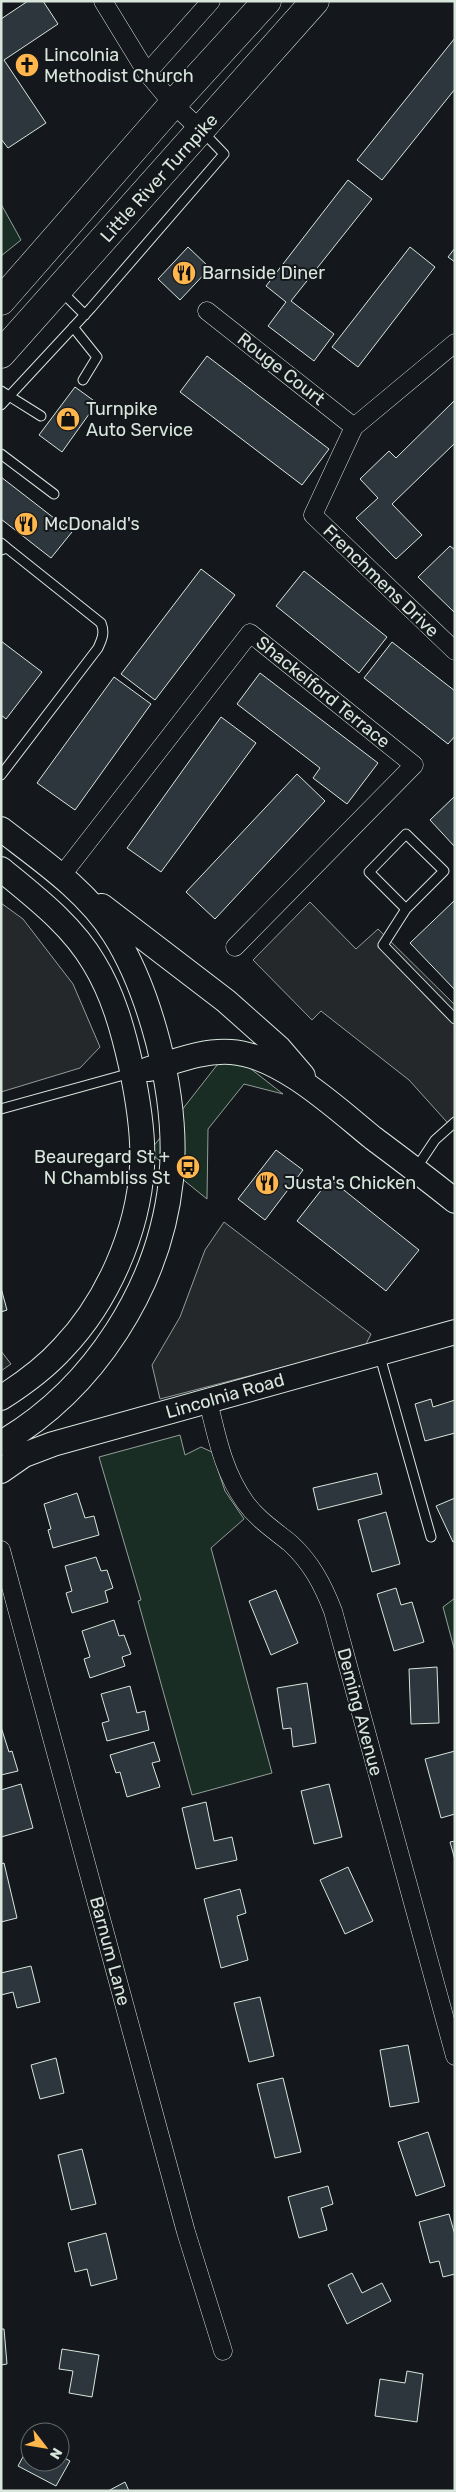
<svg xmlns="http://www.w3.org/2000/svg" width="456" height="2492" font-family="Rubik,sans-serif">
<style>
.green{fill:#1a2d24;stroke:#939e99}
.parking{fill:#24282b;stroke:#939e99}
.building{fill:#2c363c;stroke:#d8e6dc}
.lines{fill:none;stroke-linecap:round;stroke-linejoin:round}
.lane-casing{stroke:#d8e6dc;stroke-width:11}
.street-casing{stroke:#d8e6dc;stroke-width:19}
.secondary-casing{stroke:#d8e6dc;stroke-width:26}
.primary-casing{stroke:#d8e6dc;stroke-width:29}
.lane{stroke:#14181c;stroke-width:9}
.street{stroke:#14181c;stroke-width:18}
.secondary{stroke:#14181c;stroke-width:24}
.primary{stroke:#14181c;stroke-width:28}
.labels{text-anchor:middle;dominant-baseline:central;stroke-width:4;stroke-linejoin:round;paint-order:stroke}
.poi-label{font-size:18px;fill:#d8e6dc;stroke:#14181c;text-anchor:start}
.street-label{font-size:18px;fill:#d8e6dc;stroke:#14181c}
</style>
<rect width="100%" height="100%" fill="#14181c"/>
<path class="green" d="M1,204l20,36 -20,16z
M228,1051l55,43 -39,-10 -36,45 -1,70 -58,-47z
M180,1435l5,20 16,-8 11,5 13,39 19,28 -33,29 61,225 -80,22 -54,-194 3,-1 -42,-143z
M455,1598v54l-12,-45z"/>
<path class="parking" d="M310,902l46,47 22,-20 77,76v126l-46,-51 -88,-69 -9,9 -59,-60z
M1,903l22,16 50,65 27,63 -20,21 -79,24z
M224,1222l147,112 -6,12 -205,53 -8,-34 28,-48 25,-67z
M1,1351l10,13 -10,7z"/>
<path class="building" d="M28,1h15l15,23 -54,36 42,63 -38,25 -7,-9v-120z
M455,38v51l-73,91 -25,-20z
M348,180l24,19 -81,102 43,33 -20,27 -46,-35 18,-24 -20,-16z
M188,247l22,21 -30,32 -22,-21z
M410,247l25,20 -77,100 -26,-20z
M455,248v14l-7,-5z
M207,356l122,93 -27,36 -122,-93z
M75,387l22,16 -35,49 -23,-17z
M455,400v43l-63,61 30,31 -26,24 -40,-41 22,-20 -18,-19 29,-28 7,7z
M1,477l71,55 -21,26 -50,-39z
M450,546l5,4v63l-37,-36z
M201,569l34,26 -80,105 -34,-26z
M304,571l83,66 -28,36 -83,-67z
M1,641l41,31 -36,47 -5,-4z
M392,642l63,49v45l-7,8 -84,-66z
M260,673l118,90 -31,41 -34,-26 7,-10 -83,-64z
M114,677l37,27 -76,106 -38,-27z
M221,717l35,26 -95,129 -34,-24z
M297,774l28,27 -110,118 -29,-27z
M455,796v51l-25,-27z
M455,900v90l-45,-47z
M276,1150l27,20 -38,50 -27,-21z
M330,1179l89,71 -33,41 -89,-70z
M1,1288l6,22 -6,2z
M431,1399l2,8 22,-7v33l-30,8 -10,-37z
M377,1473l5,21 -64,16 -5,-22z
M77,1493l8,25 9,-2 5,19 -46,13 -5,-18 3,-1 -7,-25z
M455,1498v43l-2,1 -17,-36z
M386,1512l14,52 -28,8 -14,-52z
M96,1557l5,14 6,-1 6,18 -8,3 3,11 -36,11 -6,-20 6,-2 -7,-25z
M396,1588l5,17 11,-3 12,40 -30,9 -17,-57z
M276,1590l22,53 -27,12 -22,-54z
M114,1620l5,16 5,-1 7,19 -9,3 3,9 -35,12 -6,-19 6,-2 -8,-26z
M437,1667l2,56 -28,1 -2,-55z
M307,1683l9,60 -23,4 -2,-19 -8,1 -6,-41z
M130,1686l7,27 8,-2 4,19 -42,11 -5,-18 7,-2 -8,-27z
M1,1727l8,25 3,-1 6,20 -17,4z
M154,1742l6,19 -8,2 8,24 -33,10 -7,-25 -4,1 -6,-18z
M455,1751v63l-14,4 -16,-59z
M21,1784l12,44 -32,9v-47z
M329,1784l13,53 -28,7 -13,-53z
M206,1802l8,39 18,-4 5,23 -41,9 -14,-61z
M455,1841v19l-5,-18z
M4,1863l13,55 -16,4v-58z
M348,1867l25,54 -28,13 -25,-54z
M240,1889l6,24 -9,3 11,44 -27,8 -17,-69z
M31,1966l9,36 -23,6 -4,-16 -12,3v-22z
M260,1997l14,59 -25,6 -15,-59z
M408,2045l11,57 -29,5 -10,-57z
M56,2058l8,35 -24,6 -9,-34z
M283,2078l18,74 -26,6 -18,-74z
M428,2132l17,54 -29,10 -18,-54z
M82,2149l14,55 -25,6 -13,-55z
M328,2186l5,18 -12,4 6,22 -28,8 -11,-41z
M449,2214l6,21v39l-12,3 -4,-16 -9,2 -11,-41z
M106,2233l11,46 -26,7 -4,-17 -12,3 -7,-29z
M352,2273l10,20 20,-10 9,18 -44,23 -19,-39z
M1,2329h3l3,35 -6,1z
M62,2349l37,6 -7,42 -23,-4 4,-22 -14,-2z
M407,2371l16,3 -6,48 -42,-6 5,-37 25,4z
M30,2444v18h30v-17l5,3 -4,8 9,5 -14,25 -38,-20z
M125,2482l4,9h-21z"/>
<g class="lines">
<g class="lane-casing">
<path id="lane" d="M61,291l24,24
M73,327l24,30 -14,23
M1,391l40,25
M1,405l90,-97 133,-154 -22,-23
M1,454l53,40
M1,543l6,5 -6,2
M1,775l97,-127c4,-9 7,-15 3,-25l-94,-75
M406,909l-37,-37 37,-38 38,37 -38,38 -23,36 72,74
M1,1109l130,-36
M415,1170l20,-30 20,-18
M379,1353l52,184"/>
</g>
<g class="street-casing">
<path id="street" d="M103,1l44,72 26,31 29,27
M147,73l64,-72
M207,311l147,116
M455,343l-101,84 -41,88 142,136
M62,875l188,-242 164,132 -179,182
M208,1401c9,36 15,70 37,101 12,17 29,28 45,41 21,19 33,42 43,68l122,445
M1,1550l185,682 37,119"/>
</g>
<g class="secondary-casing">
<path id="secondary" d="M1,829c40,31 85,61 113,105 21,33 34,70 44,108 11,44 18,92 13,138 -11,106 -77,209 -170,263
M1,869c34,28 71,56 93,94 19,31 29,67 37,103 7,33 13,68 11,101 -4,65 -35,135 -79,181 -18,20 -40,36 -62,50
M102,906l124,95 53,47 24,28
M149,1069c28,-8 53,-19 82,-17 49,3 105,56 142,86 28,21 55,41 82,63
M1,1471l23,-16 29,-11 402,-112"/>
</g>
<g class="primary-casing">
<path id="primary" d="M1,301l172,-197 94,-103
M1,354l314,-353"/>
</g>
<use href="#lane" class="lane"/>
<use href="#street" class="street"/>
<use href="#secondary" class="secondary"/>
<use href="#primary" class="primary"/>
</g>
<defs>
<g id="church-disc" transform="scale(1.25)"><circle r="9.5" fill="#ffb74d" stroke="#14181c"/><path d="M-1.2-6h2.4v3.5h3.3v2.4h-3.3V6h-2.4V-.1h-3.3v-2.4h3.3Z" fill="#111"/></g>
<g id="restaurant-disc" transform="scale(1.25)"><circle r="9.5" fill="#ffb74d" stroke="#14181c"/><path d="M-5-6h1v4h1v-4h1v4h1v-4h1v5L-1.5 .5V6h-2V.5L-5-1ZM5-6V6H3V1.5H1.5Q1.5-4 5-6Z" fill="#111"/></g>
<g id="shop-disc" transform="scale(1.25)"><circle r="9.5" fill="#ffb74d" stroke="#14181c"/><path d="M-5-2.5h2.3a2.7 3.5 0 0 1 5.4 0H5L5.5 6h-11ZM-1.5-2.5h3a1.5 2.3 0 0 0-3 0Z" fill="#111"/></g>
<g id="bus-disc" transform="scale(1.25)"><circle r="9.5" fill="#ffb74d" stroke="#14181c"/><path d="M-5-6H5V4H4V6H2V4H-2V6H-4V4H-5ZM-3.5-4V0h7V-4ZM-3.5 1.2v1.5H-2V1.2ZM2 1.2v1.5H3.5V1.2Z" fill="#111"/></g>
</defs>
<g fill-rule="evenodd">
<use href="#church-disc" x="27" y="65"/>
<use href="#restaurant-disc" x="184" y="273"/>
<use href="#shop-disc" x="68" y="419"/>
<use href="#restaurant-disc" x="26" y="524"/>
<use href="#bus-disc" x="188" y="1167"/>
<use href="#restaurant-disc" x="267" y="1183"/>
</g>
<g class="labels">
<g class="poi-label">
<text x="44" y="55">Lincolnia<tspan x="44" dy="21">Methodist Church</tspan></text>
<text x="202" y="273">Barnside Diner</text>
<text x="86" y="409">Turnpike<tspan x="86" dy="21">Auto Service</tspan></text>
<text x="44" y="524">McDonald's</text>
<text x="170" y="1157" text-anchor="end">Beauregard St +<tspan x="170" dy="21">N Chambliss St</tspan></text>
<text x="284" y="1183">Justa's Chicken</text>
</g>
<g class="street-label">
<text transform="translate(159 178) rotate(-48)">Little River Turnpike</text>
<text transform="translate(281 369) rotate(38)">Rouge Court</text>
<text transform="translate(381 581) rotate(44)">Frenchmens Drive</text>
<text transform="translate(323 692) rotate(39)">Shackelford Terrace</text>
<text transform="translate(225 1396) rotate(-16)">Lincolnia Road</text>
<text transform="translate(360 1712) rotate(75)">Deming Avenue</text>
<text transform="translate(110 1951) rotate(75)">Barnum Lane</text>
</g>
</g>
<rect width="456" height="2492" fill="none" stroke="#d8e6dc" stroke-width="5"/>
<g transform="translate(45 2447) rotate(121)"><circle r="24" fill="#14181c" stroke="#626a69"/>
<path d="M0-4L9 19L0 12L-9 19Z" fill="#ffb74d"/>
<text y="-8" font-size="14" font-weight="bold" text-anchor="middle" fill="#d8e6dc">N</text>
</g>
</svg>
